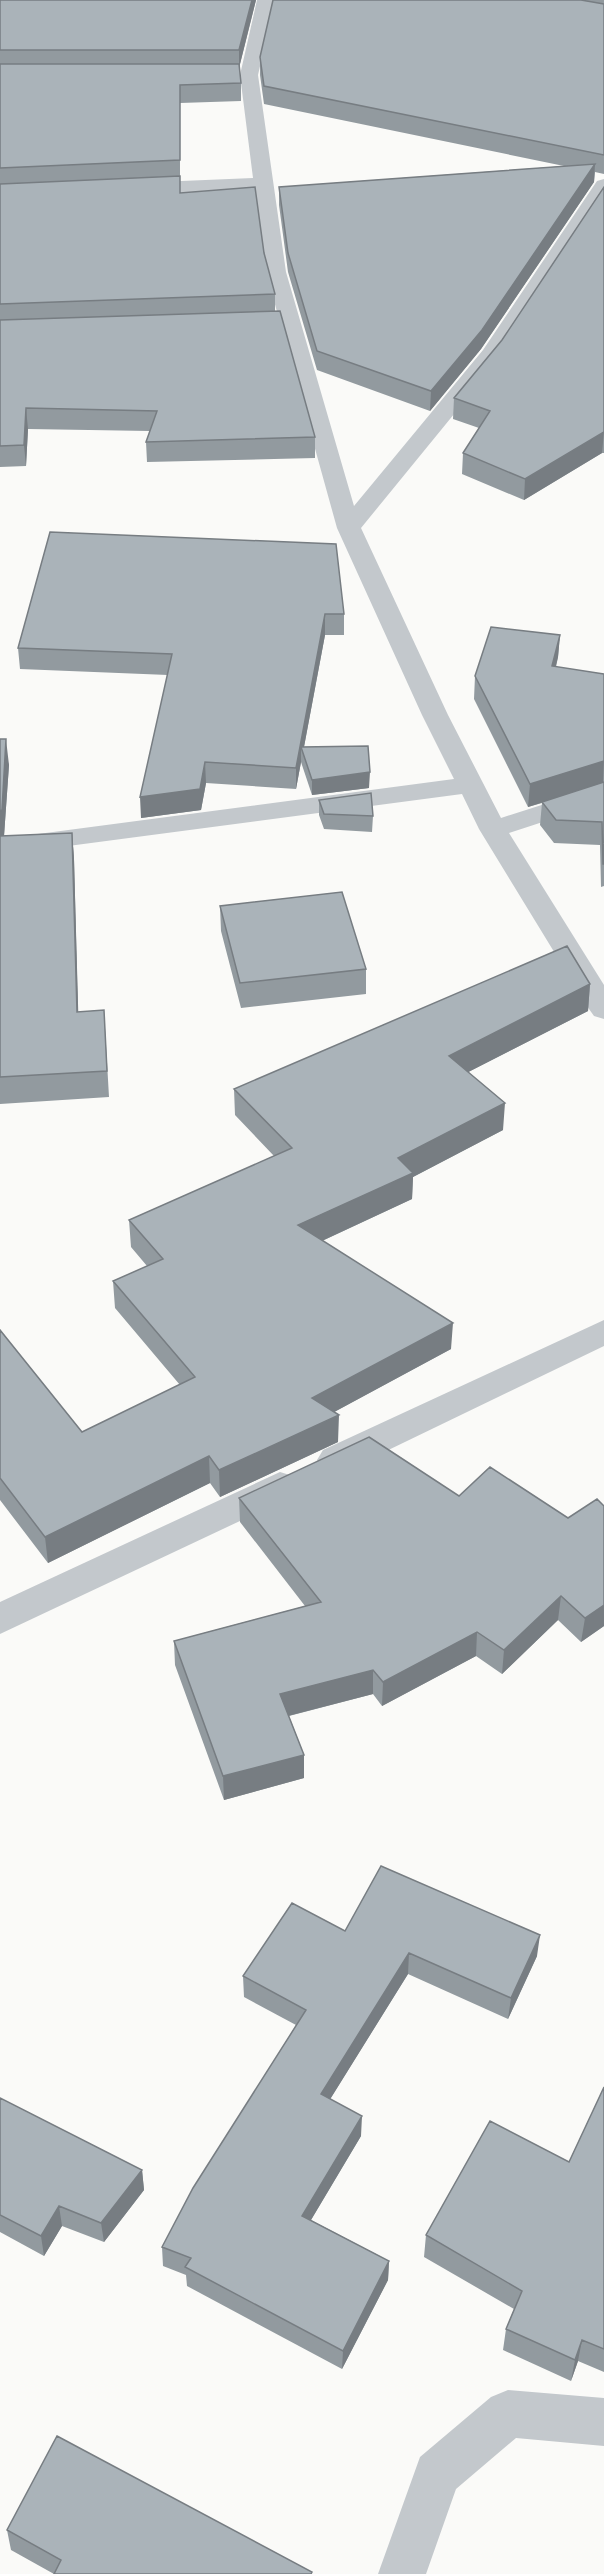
<svg xmlns="http://www.w3.org/2000/svg" width="604" height="2574" font-family="'PT Sans',sans-serif">
<style>
.lines{fill:none;stroke-linecap:round;stroke-linejoin:round}
.minor{fill:#c3c8cc;fill-rule:evenodd}
.wall{fill:#929a9f}
.shaded-wall{fill:#777d82}
.building{fill:#aab3b9;stroke:#777d82;stroke-width:1.5}
</style>
<rect width="100%" height="100%" fill="#fafaf8"/>
<g class="lines">
<path class="minor" d="M257,0h18l-17,75 28,197 68,234 129,-156 114,-169 7,-2v21l-105,159 -138,169 87,187 53,103 103,-33v17l-95,31 95,152v34l-10,-3 -5,-7 -110,-180 -17,-35 -462,61v-16l454,-60 -32,-64 -85,-187 -71,-256 -11,-83 -121,6 -10,-6 10,-6 119,-5 -13,-103z
M604,1320v26l-257,124 -12,3 -12,-3 -6,-10 6,-10z
M280,1472l13,4 5,10 -5,10 -293,138v-32z
M508,2390l96,8v48l-88,-8 -60,51 -30,85h-48l42,-117 71,-60z"/>
</g>
<path class="wall" d="M0,0h256l-17,68 2,15v18l-61,2v90l84,60 11,41v18l40,125v21l-168,4 -1,-20 4,-11 -122,-2 -2,37 -26,1z
M273,0h331v174l-9,-2 -1,10 -113,167 -51,62 -113,-41 -29,-98 -9,-67v-18l285,-21 -300,-62 -4,-29v-18z
M604,187v266h-2l-78,47 -62,-26 1,-21 16,-25 -26,-9 1,-21 48,-58z
M50,532l294,82v21h-19l-21,112 65,41 -57,7 -11,-33 -5,27 -90,-6 -5,27 -60,8 27,-143 -148,-6 -2,-21z
M560,635l-2,22 -2,10 48,7v212l-3,1 -1,-42 -46,-2 -14,-18 2,-22 -14,4 -54,-108 1,-23z
M0,739l9,26 -5,71 68,-3 2,26 4,153 26,-2 5,87 -109,7z
M319,800l54,16 -1,16 -48,-3 -5,-14z
M220,906l146,63v25l-125,14 -20,-77z
M590,984l-2,27 -120,61 35,58 -90,47 -1,22 -90,42 129,108 -117,63 4,30 -118,55 -10,-14 -162,80 -48,-63v-170l82,102 98,-47 -65,-77 -2,-27 34,-15 -16,-19 -2,-27 145,-64 -39,-41 -1,-26z
M459,1496l109,22 36,-12v120l-23,16 -23,-22 -56,54 -26,-18 -94,50 -9,-12 -84,22 15,39v23l-80,22 -49,-135 -1,-24 131,-35 -65,-84 -1,-24z
M345,1931l192,25 -29,63 -100,-45 -78,125 31,37 -50,84 78,41 -1,19 -46,89 -155,-83 -1,-11 -23,-9 -1,-19 134,-222 -52,-28 -1,-21z
M604,2087v285l-26,-11 -7,20 -68,-31 3,-21 8,-20 -90,-52 2,-22 143,-73z
M0,2098l142,72 2,20 -40,52 -42,-16 -18,30 -44,-24z
M7,2530l305,42v2h-258l-43,-24z"/>
<path class="shaded-wall" d="M252,0h4l-17,68v-18z
M595,164l-1,18 -113,167 -51,62 1,-20z
M26,408l2,21 -2,37 -2,-21z
M604,432l-2,21 -78,47 1,-21z
M325,614v21l-22,117 -2,-5v15l-5,27v-21z
M560,635l-2,22 -8,32 2,-23z
M6,739l3,26 -5,71 -4,2v-27z
M604,761l-1,22 -75,24 2,-23z
M205,762l1,21 -5,27 -60,8 -1,-21z
M370,772l-1,16 -57,7v-15z
M72,833l2,26 5,180 -2,-27z
M590,984l-2,27 -141,72 2,-27z
M505,1103l-2,27 -90,47 -1,22 -114,53v-27l100,-67z
M453,1323l-2,26 -139,75v-26z
M339,1415l-1,27 -118,55 -1,-27z
M209,1456l1,27 -162,80 -3,-26z
M561,1596l-3,24 -56,54 2,-24z
M604,1605v21l-23,16 4,-24z
M477,1632l-1,24 -94,50 1,-24z
M373,1670v24l-93,24v-24z
M304,1755v23l-80,22 -1,-24z
M540,1935l-3,21 -29,63 3,-21z
M409,1953l-1,21 -87,140v-20z
M362,2116l-1,20 -59,99v-19z
M142,2170l2,20 -40,52 -3,-19z
M59,2206l3,20 -18,30 -3,-20z
M389,2261l-1,19 -46,89 1,-18z
M582,2340l-4,21 -7,20 4,-21z"/>
<path class="building" d="M0,0h252l-13,50h-239z
M273,0h308l23,4v151l-340,-69 -4,-29z
M0,64h239l2,19 -61,2v75l-180,8z
M595,164l-113,166 -51,61 -114,-40 -29,-98 -9,-66z
M180,176v17l75,-6 9,66 11,41 -275,10v-120z
M604,187v245l-79,47 -62,-26 27,-42 -36,-13 48,-58z
M280,311l35,126 -169,5 11,-31 -131,-3 -2,37 -24,1v-126z
M50,532l286,12 8,70h-19l-29,154 -91,-6 -5,27 -60,8 32,-143 -154,-6z
M491,627l69,8 -8,31 52,8v87l-74,23 -55,-108z
M0,739h6l-4,71 -2,1z
M368,746l2,26 -58,8 -11,-33z
M604,782v82h-1l-1,-42 -46,-2 -14,-18z
M371,793l2,23 -49,-2 -5,-14z
M72,833l5,179 27,-2 3,61 -107,6v-241z
M342,892l24,77 -126,14 -20,-77z
M567,946l23,38 -141,72 56,47 -107,55 15,15 -115,52 155,98 -141,75 27,17 -120,55 -10,-14 -164,81 -45,-59v-148l82,102 113,-55 -82,-96 50,-22 -34,-39 163,-72 -58,-59z
M369,1437l90,59 31,-29 78,51 29,-19 7,7v99l-19,13 -24,-22 -57,54 -27,-18 -94,50 -10,-12 -93,24 24,61 -81,21 -49,-135 147,-39 -82,-104z
M381,1866l159,69 -29,63 -102,-45 -88,141 41,22 -60,100 87,45 -46,90 -158,-84 6,-9 -29,-11 31,-59 113,-178 -63,-34 49,-73 53,28z
M604,2087v262l-22,-9 -7,20 -69,-31 16,-38 -96,-56 64,-114 79,41z
M0,2098l142,72 -41,53 -42,-17 -18,30 -41,-21z
M57,2436l255,136 -1,2h-257l7,-14 -54,-30z"/>
</svg>
